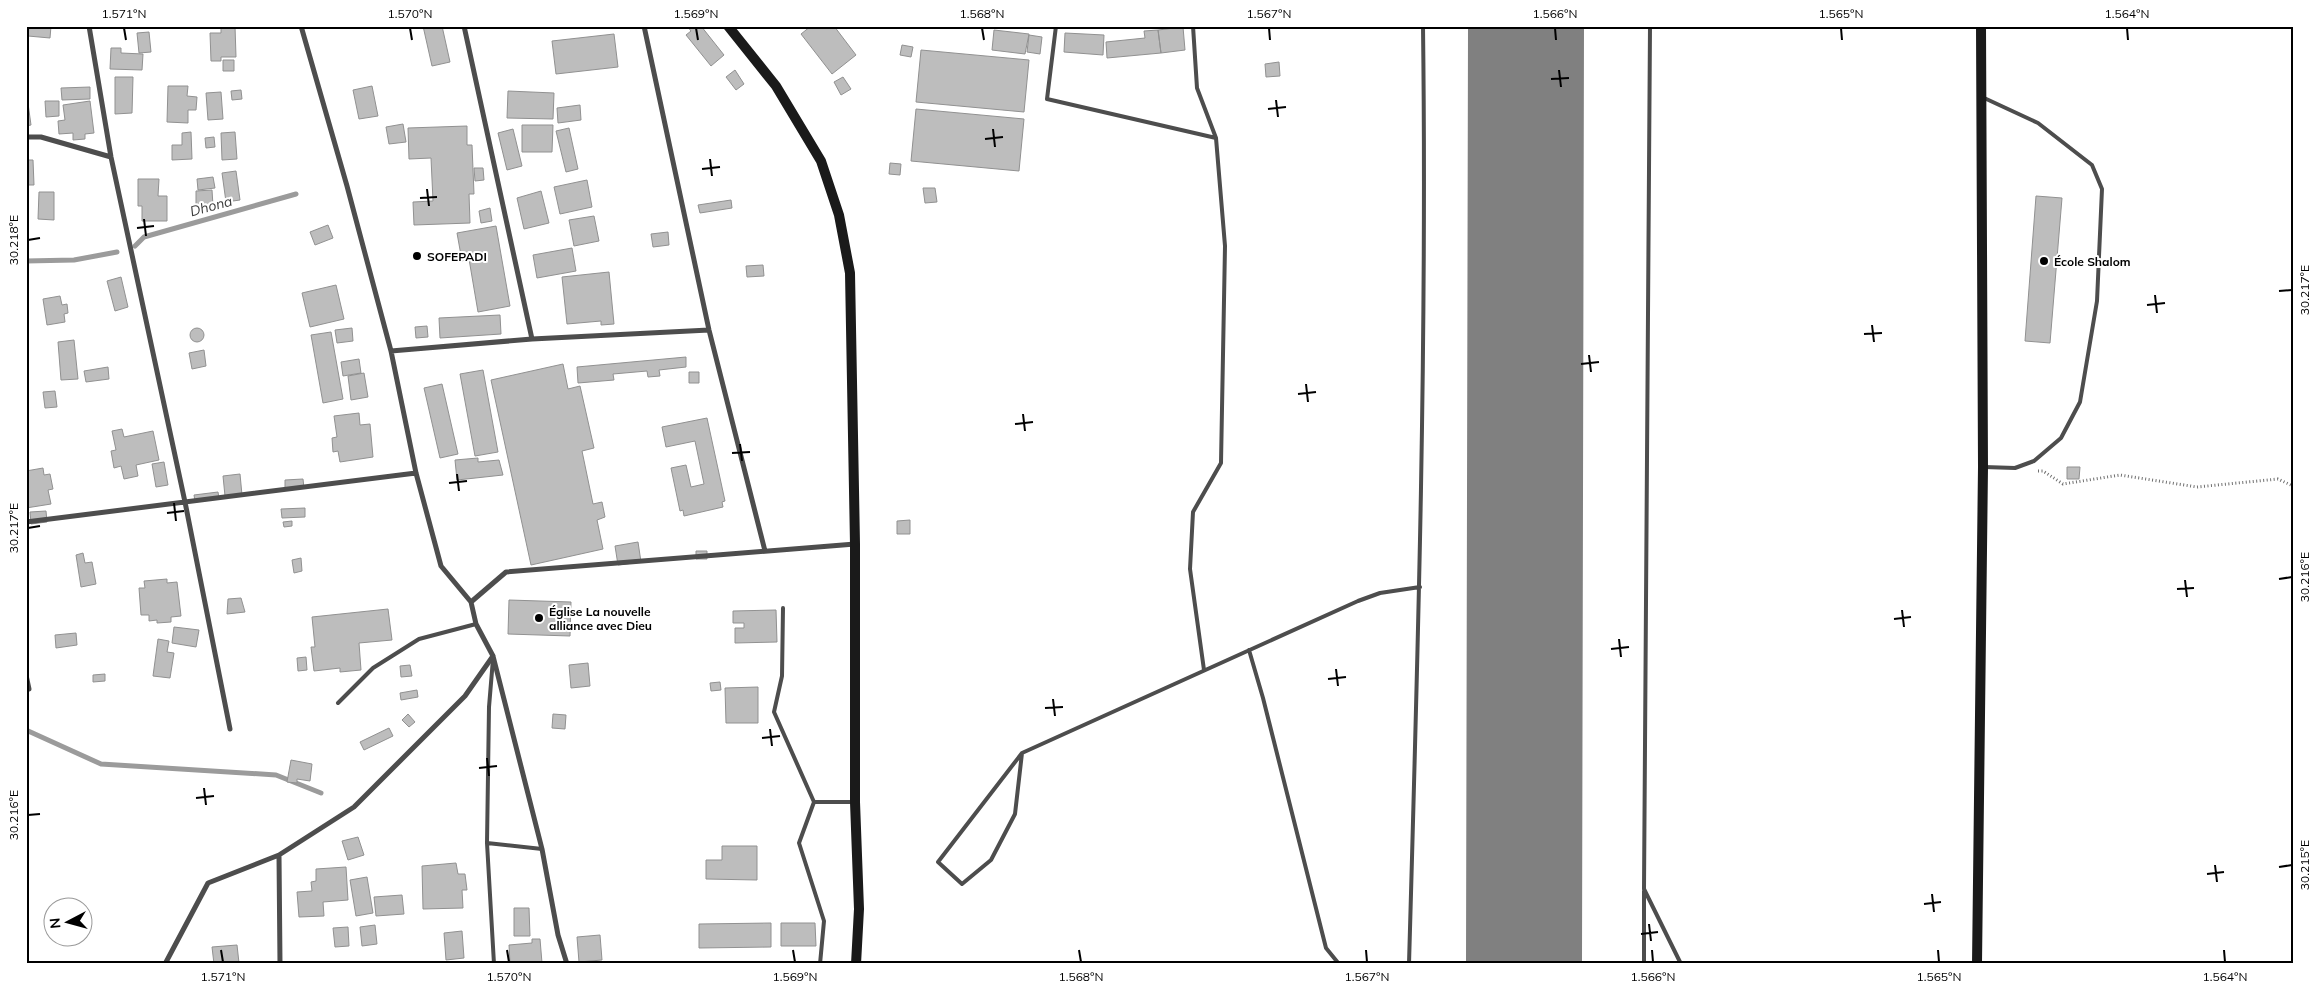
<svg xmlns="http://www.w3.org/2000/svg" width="2319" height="990" font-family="Mulish,sans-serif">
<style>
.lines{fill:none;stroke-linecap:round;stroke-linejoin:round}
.stream{stroke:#9b9b9b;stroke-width:5}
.runway{stroke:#808080;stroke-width:116}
.building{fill:#bdbdbd;stroke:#919191}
.path{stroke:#6f6f6f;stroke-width:3;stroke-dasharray:1 2.5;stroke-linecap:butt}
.lane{stroke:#4d4d4d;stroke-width:4}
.street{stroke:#4d4d4d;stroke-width:5}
.secondary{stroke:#1a1a1a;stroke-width:10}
.ticks{fill:none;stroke:#000;stroke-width:2}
.poi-dot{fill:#000;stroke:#fff;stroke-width:2}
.labels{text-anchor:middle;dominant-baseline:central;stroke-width:4;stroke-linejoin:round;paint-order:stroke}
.poi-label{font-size:12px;font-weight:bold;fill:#000;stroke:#fff;text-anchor:start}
.water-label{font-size:14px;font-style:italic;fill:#3c3c3c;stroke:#fff}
.neatline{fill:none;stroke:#000;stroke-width:2}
.ticks-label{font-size:12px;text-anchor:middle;fill:#000}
</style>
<rect width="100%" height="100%" fill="#fff"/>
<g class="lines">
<path class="stream" d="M135,246l9,-9 152,-43
M26,261l48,-1 43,-8
M26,730l75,34 175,11 45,18"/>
<path class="runway" d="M1524,964l2,-938"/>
</g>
<path class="building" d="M29,26h22l-1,12 -22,-2z
M221,26h14l1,31h-15v4h-10l-1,-28h11z
M423,26h19l8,36 -18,4z
M687,26h14l23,29 -13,11 -25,-31 5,-4z
M811,26h23l22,29 -24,19 -31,-40z
M1183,27l2,23 -24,3 -3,-23z
M994,30l35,4 -4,20 -33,-4z
M1158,30l3,23 -54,5 -1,-16 39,-4 -1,-7z
M149,32l2,20 -12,1 -2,-20z
M1065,33l39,2 -1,20 -39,-3z
M614,34l4,33 -62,7 -4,-33z
M1029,35l13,2 -2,17 -13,-2z
M902,45l11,2 -2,10 -11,-2z
M111,48h10v5l22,1 -1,16 -32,-1z
M921,50l108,10 -5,52 -108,-10z
M223,60h11v11h-11z
M1279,62l1,14 -14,1 -1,-13z
M735,70l9,14 -8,6 -10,-13z
M115,77h18l-1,36 -17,1z
M843,77l8,12 -10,6 -7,-13z
M168,86h20l-1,10 10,1 -1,13h-8v13l-21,-1z
M372,86l6,30 -19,3 -6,-29z
M90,87v12l-28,1 -1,-12z
M26,89l5,36 -5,1z
M241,90l1,9 -10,1 -1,-9z
M508,91l46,2 -1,26 -46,-1z
M221,92l2,27 -15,1 -2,-27z
M45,101h14v15l-13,1z
M90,101l4,32 -9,1v5l-12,1v-7l-14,1 -1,-13 7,-1 -2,-15z
M580,105l1,15 -23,3 -1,-15z
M916,109l108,10 -5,52 -108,-10z
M403,124l3,18 -17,2 -3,-17z
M522,125h31l-1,27h-30z
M467,126v19h5l2,49h-5l1,29 -56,2 -1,-23 20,-1 -2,-43 -22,1 -1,-31z
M569,128l9,41 -12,3 -10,-41z
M513,129l9,37 -15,4 -9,-37z
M191,132l1,27 -20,1v-15h10v-12z
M235,132l2,27 -15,1 -1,-27z
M214,137l1,10 -9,1 -1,-10z
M26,160h7l1,25h-8z
M890,163l11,1 -1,11 -11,-1z
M474,168h9l1,12 -9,1z
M236,171l4,29 -14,2 -4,-29z
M213,177l2,11 -17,2 -1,-11z
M138,179h21l-1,17h9v25h-25v-15h-4z
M587,180l5,27 -32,7 -6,-27z
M923,188h12l2,14 -12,1z
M212,190l1,16 -17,1v-16z
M541,191l8,32 -25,6 -7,-31z
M39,192h15v28l-16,-1z
M2036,196l26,2 -12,145 -25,-2z
M731,200l1,8 -32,5 -2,-8z
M490,208l2,13 -11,2 -2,-12z
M594,216l5,25 -25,5 -5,-26z
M328,225l5,13 -18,7 -5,-13z
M496,226l14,80 -32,6 -9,-53 -7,2 -5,-28z
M668,232l1,13 -16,2 -2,-13z
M572,248l4,23 -39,7 -4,-23z
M763,265l1,11 -17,1 -1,-11z
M609,272l5,52 -13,1v-4l-34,3 -5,-47z
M121,277l7,30 -13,4 -8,-30z
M336,285l8,34 -34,8 -8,-34z
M60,296l2,9 5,-1 1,9 -4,1 1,8 -18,3 -4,-26z
M500,315l1,19 -61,4 -1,-20z
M427,326l1,11 -12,1 -1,-11z
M190 335a7 7 0 1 1 14 0a7 7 0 1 1-14 0Z
M352,328l1,13 -16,2 -2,-13z
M331,332l12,67 -20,4 -12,-68z
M74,340l4,39 -17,1 -3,-38z
M204,350l2,16 -14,3 -3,-16z
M686,357v10l-27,3 1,6 -12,1 -1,-6 -34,3 1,6 -36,3 -1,-16z
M359,359l2,14 -18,3 -2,-14z
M563,364l5,25 12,-3 14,62 -12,3 11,53 9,-2 3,15 -8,3 6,29 -72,16 -40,-185z
M108,367l1,12 -23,3 -2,-11z
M483,370l15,82 -23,4 -15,-82z
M689,372h10v11h-10z
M364,373l4,24 -17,3 -3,-24z
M442,384l16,70 -18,4 -16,-70z
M55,391l2,16 -12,1 -2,-16z
M359,413l1,12 10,-1 3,33 -33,5 -2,-11 -5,1 -1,-14 5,-1 -3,-21z
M707,418l18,83 -3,1 1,5 -39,9 -1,-6 -3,1 -9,-43 15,-3 5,22 13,-3 -9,-43 -29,6 -4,-20z
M122,429l2,8 29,-6 6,29 -23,5 2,11 -14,3 -3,-13 -7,2 -3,-17 5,-1 -4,-19z
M478,458v4l21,-2 4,15 -46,5 -2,-20z
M164,462l4,23 -12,2 -4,-23z
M2067,467h13l-1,12h-12z
M43,468l1,7 6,-1 3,15 -5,1 3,14 -25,4v-37z
M240,474l2,21 -17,1 -2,-20z
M303,479l1,9 -19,1v-9z
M218,492l1,6 -24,3 -1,-6z
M305,508v9l-23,1 -1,-9z
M46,511l1,11 -16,2 -1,-12z
M910,520v14h-13v-13z
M292,521v5l-8,1 -1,-5z
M638,542l3,20 -23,3 -3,-19z
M696,551h11v8h-11z
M83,553l2,10 7,-1 4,22 -15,3 -5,-32z
M301,558l1,13 -8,2 -2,-13z
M167,579v4l10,-1 4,34 -10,1v5l-14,1v-3l-8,1v-6h-8l-2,-27h6l-1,-7z
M241,598l4,14 -18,2 1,-15z
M509,600l62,2 -1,34 -62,-2z
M388,609l4,31 -33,3 2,27 -21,2v-4l-26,3 -3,-24h4l-3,-30z
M776,610l1,32 -42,1v-15h9v-5h-11v-12z
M174,627l25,3 -3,17 -24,-4z
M76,633l1,12 -21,3 -1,-13z
M158,639l11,2 -2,11 7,1 -4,25 -17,-2z
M306,657l1,13 -9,1 -1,-13z
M588,663l2,23 -19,2 -2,-23z
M410,665l2,11 -11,1 -1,-11z
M105,674v7l-12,1v-7z
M720,682l1,8 -10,1 -1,-8z
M758,687v36h-32l-1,-35z
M417,690l1,7 -17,3 -1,-7z
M408,714l7,8 -6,5 -7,-7z
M553,714l13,1 -1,14 -13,-1z
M389,728l4,8 -29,14 -4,-8z
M291,760l21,4 -2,17 -13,-2v4l-10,-1z
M358,837l6,18 -16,5 -6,-19z
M722,846h35v34l-51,-1v-19h16z
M456,863l2,11h7l2,16h-5l1,18 -40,1 -1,-43z
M346,867l2,33 -25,2 1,14 -25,1 -2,-25 15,-1 -1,-9 5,-1v-12z
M367,877l6,36 -17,3 -6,-36z
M402,895l2,19 -28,2 -2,-19z
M514,908h15l1,28h-16z
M771,923v24l-72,1v-24z
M781,923h34l1,23h-35z
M375,925l2,19 -15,2 -2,-19z
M348,927l1,19 -14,1 -2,-19z
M462,931l2,27 -18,2 -2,-27z
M600,935l2,25 -23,2 -2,-25z
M532,939h8l2,24 -32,1 -1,-19 23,-2z
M237,945l2,18 -25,1 -2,-17z"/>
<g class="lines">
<path class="path" d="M2038,471h5l20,13 57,-9 77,12 81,-8 15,7"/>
<path class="lane" d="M1056,26l-9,73 169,39
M1193,26l4,62 19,50 9,108 -4,217 -28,49 -3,57 14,101
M1650,26l-6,863 37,75
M1982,97l56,26 54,42 10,24 -5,112 -17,101 -19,36 -27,23 -19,7 -31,-1
M783,608l-1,68 -8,36 40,90
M1249,650l14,48 63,250 13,16
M493,659l-4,48 -2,136 7,121
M338,703l35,-35 46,-29 57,-15
M1022,753l-7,61 -24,46 -29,24 -24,-22 84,-109 336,-152 22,-8 40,-6
M487,843l55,6
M820,964l4,-43 -25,-78 15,-41h39
M1409,964c9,-313 18,-625 14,-938
M1644,964v-73"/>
<path class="street" d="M89,26l22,131 74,345 45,227
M301,26l46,160 44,165 25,122 25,93 30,36 5,22 17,32 49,193 16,86 9,29
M464,26l68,313
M644,26l65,304 56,221
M26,137h15l70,20
M391,351l141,-12 177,-9
M26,522l390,-49
M471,602l35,-30 349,-28
M26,675l3,14
M279,855l1,109
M165,964l43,-81 71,-28 75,-48 111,-111 28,-40"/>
<path class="secondary" d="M728,26l48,60 45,75 18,54 11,58 5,271v258l4,107 -3,55
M1977,964l6,-497 -2,-441"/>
</g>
<path class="ticks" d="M124,28l2,12M410,28l2,12M696,28l2,12M982,28l2,12M1269,28l1,12M1555,28l1,12M1841,28l1,12M2127,28l1,12M1559,70l2,17M1551,79l18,-1M1276,100l2,17M1268,109l18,-2M993,129l2,18M985,139l18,-2M710,159l2,17M702,169l18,-2M427,189l2,17M420,198l17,-1M144,219l2,17M137,228l17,-2M28,240l12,-2M2279,291l13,-1M2155,295l2,18M2147,305l18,-2M1872,325l2,17M1864,334l18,-1M1589,355l2,17M1581,364l18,-2M1306,384l2,18M1298,394l18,-2M1023,414l2,17M1015,424l18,-2M740,444l2,17M732,453l18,-1M457,474l2,17M449,483l18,-2M174,503l2,18M167,513l17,-2M28,528l12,-2M2279,579l13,-2M2185,580l2,17M2177,589l17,-1M1902,610l2,17M1894,619l17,-2M1619,639l2,18M1611,649l18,-2M1336,669l2,17M1328,679l18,-2M1053,699l2,17M1045,708l18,-1M770,729l2,17M762,738l18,-2M487,758l2,18M479,768l18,-2M204,788l2,17M196,798l18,-2M28,815l12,-1M2215,865l2,17M2279,867l13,-2M2207,874l17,-2M1932,894l2,18M1924,904l17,-2M1649,924l2,17M1641,934l17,-2M221,950l2,12M507,950l2,12M793,950l2,12M1079,950l2,12M1366,950l1,12M1652,950l1,12M1938,950l1,12M2224,950l1,12"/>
<g class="poi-dot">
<circle cx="417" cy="256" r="5"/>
<circle cx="2044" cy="261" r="5"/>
<circle cx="539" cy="618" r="5"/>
</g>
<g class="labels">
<g class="poi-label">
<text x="427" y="256">SOFEPADI</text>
<text x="2054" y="261">École Shalom</text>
<text x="549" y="611">Église La nouvelle<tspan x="549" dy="14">alliance avec Dieu</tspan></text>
</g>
<g class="water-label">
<text transform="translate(211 206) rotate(-15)">Dhona</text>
</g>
</g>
<rect width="2319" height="990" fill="none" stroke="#ffffff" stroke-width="55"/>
<g transform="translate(68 922) rotate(264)"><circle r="24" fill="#ffffff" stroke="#999999"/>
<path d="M0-4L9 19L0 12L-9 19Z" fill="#000000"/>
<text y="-8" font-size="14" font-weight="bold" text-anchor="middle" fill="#000000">N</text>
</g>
<rect x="28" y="28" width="2264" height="934" class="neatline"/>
<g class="ticks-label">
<text x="124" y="18">1.571°N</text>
<text x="410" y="18">1.570°N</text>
<text x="696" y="18">1.569°N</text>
<text x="982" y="18">1.568°N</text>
<text x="1269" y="18">1.567°N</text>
<text x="1555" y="18">1.566°N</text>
<text x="1841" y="18">1.565°N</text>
<text x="2127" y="18">1.564°N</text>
<text transform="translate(14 240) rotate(-90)" y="4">30.218°E</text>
<text transform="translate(2305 290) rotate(-90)" y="4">30.217°E</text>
<text transform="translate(14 528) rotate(-90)" y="4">30.217°E</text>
<text transform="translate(2305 577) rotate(-90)" y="4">30.216°E</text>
<text transform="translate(14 815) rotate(-90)" y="4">30.216°E</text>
<text transform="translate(2305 865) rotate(-90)" y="4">30.215°E</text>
<text x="223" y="981">1.571°N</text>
<text x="509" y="981">1.570°N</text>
<text x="795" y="981">1.569°N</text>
<text x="1081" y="981">1.568°N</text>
<text x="1367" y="981">1.567°N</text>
<text x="1653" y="981">1.566°N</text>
<text x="1939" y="981">1.565°N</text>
<text x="2225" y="981">1.564°N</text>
</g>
</svg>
